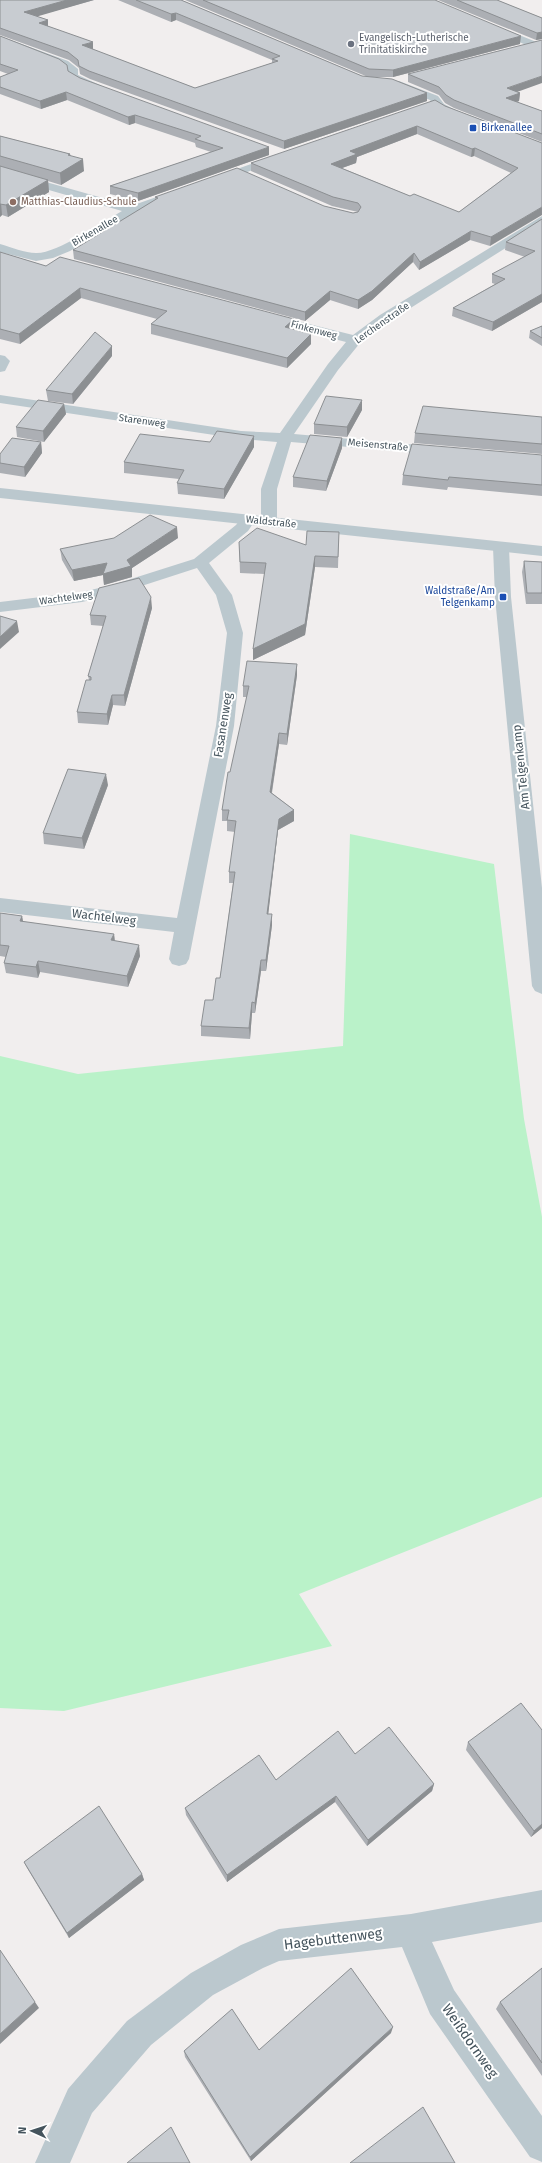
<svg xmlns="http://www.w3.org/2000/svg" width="542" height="2163" font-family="'Fira Sans',sans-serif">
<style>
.green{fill:#baf2c9}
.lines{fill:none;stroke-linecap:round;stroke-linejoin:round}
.minor{fill:#bbc8ce;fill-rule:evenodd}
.tertiary{fill:#bbc8ce;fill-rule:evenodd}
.wall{fill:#acafb4;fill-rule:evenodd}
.shaded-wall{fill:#8c8f92}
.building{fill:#c8ccd1;stroke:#8c8f92;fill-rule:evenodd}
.worship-dot{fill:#6b7280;stroke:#fff;stroke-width:1.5}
.transit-dot{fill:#1a4fb4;stroke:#fff;stroke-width:1.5}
.education-dot{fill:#8d6e63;stroke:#fff;stroke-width:1.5}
.labels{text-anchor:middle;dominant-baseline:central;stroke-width:4;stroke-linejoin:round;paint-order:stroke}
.far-worship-label{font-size:10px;fill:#5b616d;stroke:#fff;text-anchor:start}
.far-transit-label{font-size:10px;fill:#164399;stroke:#fff;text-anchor:start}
.far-education-label{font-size:10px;fill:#785e54;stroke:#fff;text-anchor:start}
.far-street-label{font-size:10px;fill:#45545d;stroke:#fff}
.street-label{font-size:12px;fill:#45545d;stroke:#fff}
.near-street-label{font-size:14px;fill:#45545d;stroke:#fff}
</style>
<rect width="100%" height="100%" fill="#f1eeee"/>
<path class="green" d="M350,834l144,30 30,255 18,98v280l-243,97 33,52 -268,65 -64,-3v-652l78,18 265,-28z"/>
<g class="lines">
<path class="minor" d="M494,25l45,18 1,2 -5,3 -4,-1 -40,-17v-4z
M0,36l68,25 10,8v6l26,12 -5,3 -4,-1 -26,-11v-6l-9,-7 -60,-23z
M399,81l39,15 6,8 21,11 -5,3 -24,-10 -6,-8 -35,-14 -1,-2 1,-2z
M279,154l6,3 -2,2 -66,24h-8l-2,-2 2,-2z
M0,169l131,37 48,-17h8l2,2 -2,2 -51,20 -66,38 -17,7 -17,3 -36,-9v-8c11,3 25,9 36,9 20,1 67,-31 86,-42l-122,-35z
M542,216v9l-152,96 -30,22 -22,27 -44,64 147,13 5,1 2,3 -2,3 -5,1 -150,-13 -14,47v33l-3,3h-10l-3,-3v-33l16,-47 -36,-3 -241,-36v-8l241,36 39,2 48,-69 18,-22 -86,-22 -2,-3 2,-3 5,-1 88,22 27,-20z
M0,355l5,1 5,5 -5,10 -5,1z
M248,514l5,2 3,3 -8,12 -39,32 23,32 11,38 -9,93 -45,233 -3,5 -7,2 -7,-2 -3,-5 5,-27 -174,-20v-14l177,20 39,-192 11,-93 -11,-38 -19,-27 -74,24 -41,10 -82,10v-10l82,-10 30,-7 82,-26 42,-34 7,-9z
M501,542l6,2 2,3 2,50 31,291v106l-7,-3 -3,-5 -37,-389 -2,-50 2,-3z
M542,1890v32l-110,20 22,48 88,126v46l-12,-5 -100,-143 -28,-67 -123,14 -16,7 -50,27 -62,50 -59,68 -22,50h-35l33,-74 59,-68 64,-48 50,-28 38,-16 132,-15z"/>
<path class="tertiary" d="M0,488l542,58v10l-542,-58z"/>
</g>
<path class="wall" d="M0,0h94l-58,16 12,4v6l45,24 102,38 77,-25v-3l-96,-40 -5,2 -53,-22h63l181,76 65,17v8l-143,48 -194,-70 -10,-5 -1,-6 -10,-8 -69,-25z
M185,0h250l85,44 -127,33h-25z
M438,0h59l45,18v21l-6,1z
M0,36l80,42 189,77 -131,46 -28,-7v-8l101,-34 -15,-5 -1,-4 -60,-20 -6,2 -62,-25 -26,9 -41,-15v-17l8,-3 -8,-3z
M408,74l110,18 2,1 -1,8 -2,1 25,9v31l-88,-34 -9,-5 -6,-8 -31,-13z
M445,106l97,37 -52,103 -20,-6 -51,30 -6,-8 -41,38 -14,9 -28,-9 -25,21 -231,-62 -1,-9 82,-50v-3l169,9 29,7 5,-1 -26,-6 -81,-35v-8zM417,134l54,23 3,-1 37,17 -52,39 -49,-16 -68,-28 14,-5 1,-6z
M0,136l70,18 1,2 13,15 -23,14 -13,-4 1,11 -41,25 -6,-2 -2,2z
M542,219v83l-50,29 -40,-15 1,-8 42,-24 -3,-1v-9l33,-17 -20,-7 1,-8z
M0,252l46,14 248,64 17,14 -24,24 -136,-34v-10l6,-5 -76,-21 -61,46 -20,-5z
M542,326v20l-13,-8 1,-7z
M112,356l-39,48 -25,-3 -2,-11z
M64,404l2,10 -22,28 -27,-5 -1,-10z
M362,410l-15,27 -33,-3v-10z
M542,417v37l-128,-11 1,-10z
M342,438v10l-16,43 -33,-4v-10z
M41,442l1,11 -17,24 -25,-4v-10z
M210,442l44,5 -30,52 -46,-5 -1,-11 2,-4 -55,-6v-11z
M542,455v41l-94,-9 -1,3 -45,-5 1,-10z
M339,532l-1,36 -23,-1 -10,68 -52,25v-11l12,-75 -25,-1 -1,-31 67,3z
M178,538l-46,30v9l-28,8 -1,-10 -29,6 -12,-21 -2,-11z
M524,561l18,1v42h-16l-4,-32z
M152,608l-27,98 -12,-1 -5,20 -30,-2 -1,-11 12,-32 -1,-4 15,-50 -12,-1 -1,-10z
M297,664v11l-10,70 -8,-1 -7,49 22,17v11l-16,9 -10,84 4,11 -6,46h-5l-6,42h-3l-2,26 -49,-3v-10l12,-26 7,-22 13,-95h-4v-11l6,-40 -8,-1v-10h-5v-11l25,-113h-4v-11z
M108,785l-24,64 -40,-5 -1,-11z
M0,913l22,3 1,6 91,12 1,7 25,15 -12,31 -88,-15 -2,6 -32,-5 -2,-10 2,-6 -6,-1z
M542,1730v98l-11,9 -65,-87 2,-8z
M355,1754l79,30 -2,7 -65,55 -32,-44 -108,80 -41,-67 -1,-7 91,-28z
M24,1862l118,12 2,6 -75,58 -42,-70z
M542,1968v108l-46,-67 4,-7z
M391,2033l-140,128 -66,-104 -1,-6 75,-1z"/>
<path class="shaded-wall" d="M67,0h27l-69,20 -1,-8z
M176,13v7l-5,2v-8z
M48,20v8l-9,-5z
M542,32v7l-6,1 1,-7z
M521,36l-1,8 -127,33v-7z
M93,42v8l-11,-5z
M542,76v7l-36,13 1,-8z
M66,92l1,8 -26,9 -1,-8z
M427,93v8l-143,48v-8z
M520,93l-1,8 -14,5 1,-8z
M135,115v8l-6,2 -1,-8z
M417,126v8l-60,23 -1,6 -25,9v-8l19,-13z
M269,147v8l-131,46v-8z
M475,148l-1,8 -3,1 1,-8z
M70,154l1,12 12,-7 1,12 -23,14 -1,-12 8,-18z
M48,180l1,12 -41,25 -2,-12z
M1,203l1,12 -2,2v-13z
M542,207v8l-52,31 1,-9z
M471,231l-1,9 -51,30 1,-8z
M414,253l-1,9 -41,38 -14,9v-9z
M80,288l1,10 -61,46 -1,-10z
M330,291v9l-25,21v-9z
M542,294v8l-50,29 1,-9z
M294,319v11l-9,-3z
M311,334v10l-24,24v-10z
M112,346v10l-39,48 -1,-10z
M362,400v10l-15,27v-10z
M64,404l2,10 -22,28 -1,-11z
M254,436v11l-30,52v-10z
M342,438v10l-16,43 1,-10z
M41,442l1,11 -17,24 -1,-10z
M177,527l1,11 -46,30v9l-28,8 -1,-10 -29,6 -2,-11 35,-7 20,-3z
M315,556v11l-10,68 -52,25v-11z
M151,597l1,11 -27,98 -1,-11z
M17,621l2,11 -19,17v-12z
M297,664v11l-10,70v-11z
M112,695l1,10 -5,20 -1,-11z
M279,733v11l-9,59v-11z
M106,774l2,11 -24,64 -2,-11z
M294,810v11l-16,9 -11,95v-11l12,-95z
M272,914v11l-6,46v-11z
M22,916l2,11 -4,-6z
M114,934l1,11 -4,-5z
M139,945l1,11 -12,31 -1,-11z
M261,960v11l-6,42v-10z
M38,961l2,11 -2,6 -2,-11z
M252,1002v11l-2,26 -1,-11z
M434,1784l-2,7 -65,55 1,-6z
M336,1796l-1,6 -108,80v-7z
M542,1824v4l-11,9 3,-6z
M142,1874l2,6 -75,58 -2,-5z
M35,2002l4,6 -39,36v-10z
M393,2027l-2,6 -140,128 -1,-4z"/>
<path class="building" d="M0,0h67l-43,12 24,8 -9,3 54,19 -11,3 113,43 83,-27 -6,-2 8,-3 -104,-43 -5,1 -35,-14h45l181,76 30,3 35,14 -143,48 -195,-70 -10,-5 -1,-6 -10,-8 -68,-24z
M203,0h232l86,36 -128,34 -24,-1z
M457,0h40l45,18v14l-5,1z
M0,36l59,23 8,6 1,6 12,7 189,69 -131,46 -28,-7 113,-38 -28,-9 6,-3 -66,-21 -7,2 -62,-25 -26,9 -40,-14v-10l18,-7 -18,-6z
M542,40v36l-35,12 13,5 -14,5 36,13v23l-88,-34 -8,-5 -7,-8 -31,-13z
M435,100l10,6 97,37v64l-51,30 -20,-6 -51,31 -6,-9 -42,38 -14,9 -28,-9 -25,21 -232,-62 85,-52 -3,-1 82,-29 87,38 29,7 5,-1 3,-5 -3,-4 -25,-6 -82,-34zM417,126l55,23 3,-1 43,20 -59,44 -45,-18 -4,2 -79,-32 26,-10 -7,-3z
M0,136l70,18 -2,1 15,4 -23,14 -60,-17z
M0,166l48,14 -42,25 -6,-1z
M542,219v75l-49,28 -40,-14 52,-29 -13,-5 43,-23 -29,-9z
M0,252l46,14 14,-9 234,62 -9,8 26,7 -24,24 -136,-34 16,-13 -87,-23 -61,46 -19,-5z
M542,326v12l-12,-7z
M95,332l17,14 -40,48 -26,-4z
M326,396l36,4 -15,27 -33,-3z
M38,400l26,4 -21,27 -27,-4z
M423,406l119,11v27l-127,-11z
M217,431l37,5 -30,53 -47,-6 7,-13 -60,-8 16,-28 70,8z
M310,435l32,3 -15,43 -34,-4z
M12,438l29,4 -17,25 -24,-4v-9z
M412,444l130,11v30l-93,-8 -1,3 -45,-5z
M150,515l27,12 -50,33 4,6 -28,8 4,-11 -35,7 -12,-21 54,-11z
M257,528l49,17 1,-14 32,1 -1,25 -23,-1 -10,68 -52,25 13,-86 -26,-1 -1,-20z
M524,561l18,1v31h-15z
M139,578l12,19 -27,98h-12l-5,19 -30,-2 9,-32h5v-3l-3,-1 18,-60 -16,-1 9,-27z
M0,616l17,5 -17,16z
M247,661l50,3 -10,70 -8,-1 -9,59 24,18 -15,9 -12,95h5l-6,46h-5l-6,43 -3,-1 -3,26 -48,-2 4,-26h8l3,-22h4l15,-106h-6l7,-51 -9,-1 2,-10h-7l6,-38h2l19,-86h-6z
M68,769l38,5 -24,64 -39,-5z
M0,913l22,3 -2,5 94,13 -3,6 28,5 -12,31 -89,-15 -2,6 -32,-4 5,-17 -9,-1z
M521,1703l21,27v94l-8,7 -66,-89z
M389,1727l45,57 -66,56 -32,-44 -109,79 -42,-67 74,-53 17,25 62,-49 17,23z
M99,1806l43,68 -75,59 -43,-71z
M0,1950l35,52 -35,32z
M351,1968l42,59 -143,130 -66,-106 48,-42 27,41z
M542,1968v95l-42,-61z
M423,2107l32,56h-105z
M171,2127l19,36h-63z"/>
<circle class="worship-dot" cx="351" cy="44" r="4"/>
<g class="transit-dot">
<rect x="469" y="124" width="8" height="8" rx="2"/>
<rect x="499" y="593" width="8" height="8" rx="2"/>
</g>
<circle class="education-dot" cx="13" cy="202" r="4"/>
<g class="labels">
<g class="far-worship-label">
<text x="359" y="38">Evangelisch-Lutherische<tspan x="359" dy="12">Trinitatiskirche</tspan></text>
</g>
<g class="far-transit-label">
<text x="481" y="128">Birkenallee</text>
<text x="495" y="591" text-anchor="end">Waldstraße/Am<tspan x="495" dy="12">Telgenkamp</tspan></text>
</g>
<g class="far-education-label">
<text x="21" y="202">Matthias-Claudius-Schule</text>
</g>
<g class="far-street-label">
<text transform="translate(95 231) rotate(-30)">Birkenallee</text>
<text transform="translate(382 323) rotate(-35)">Lerchenstraße</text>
<text transform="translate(314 330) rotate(15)">Finkenweg</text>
<text transform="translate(142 421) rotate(8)">Starenweg</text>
<text transform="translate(378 445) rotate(5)">Meisenstraße</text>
<text transform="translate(271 522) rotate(6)">Waldstraße</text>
<text transform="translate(66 598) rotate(-8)">Wachtelweg</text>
</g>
<g class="street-label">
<text transform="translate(223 725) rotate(-81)">Fasanenweg</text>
<text transform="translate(521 767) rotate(-96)">Am Telgenkamp</text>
<text transform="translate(104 917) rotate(7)">Wachtelweg</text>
</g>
<g class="near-street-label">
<text transform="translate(333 1939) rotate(-7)">Hagebuttenweg</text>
<text transform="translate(470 2041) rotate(55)">Weißdornweg</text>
</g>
</g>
<g transform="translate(32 2131) rotate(273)" stroke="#ffffff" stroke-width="3" paint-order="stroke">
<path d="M0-3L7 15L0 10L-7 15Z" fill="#45545d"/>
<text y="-6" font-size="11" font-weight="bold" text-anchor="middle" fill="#45545d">N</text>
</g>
</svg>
